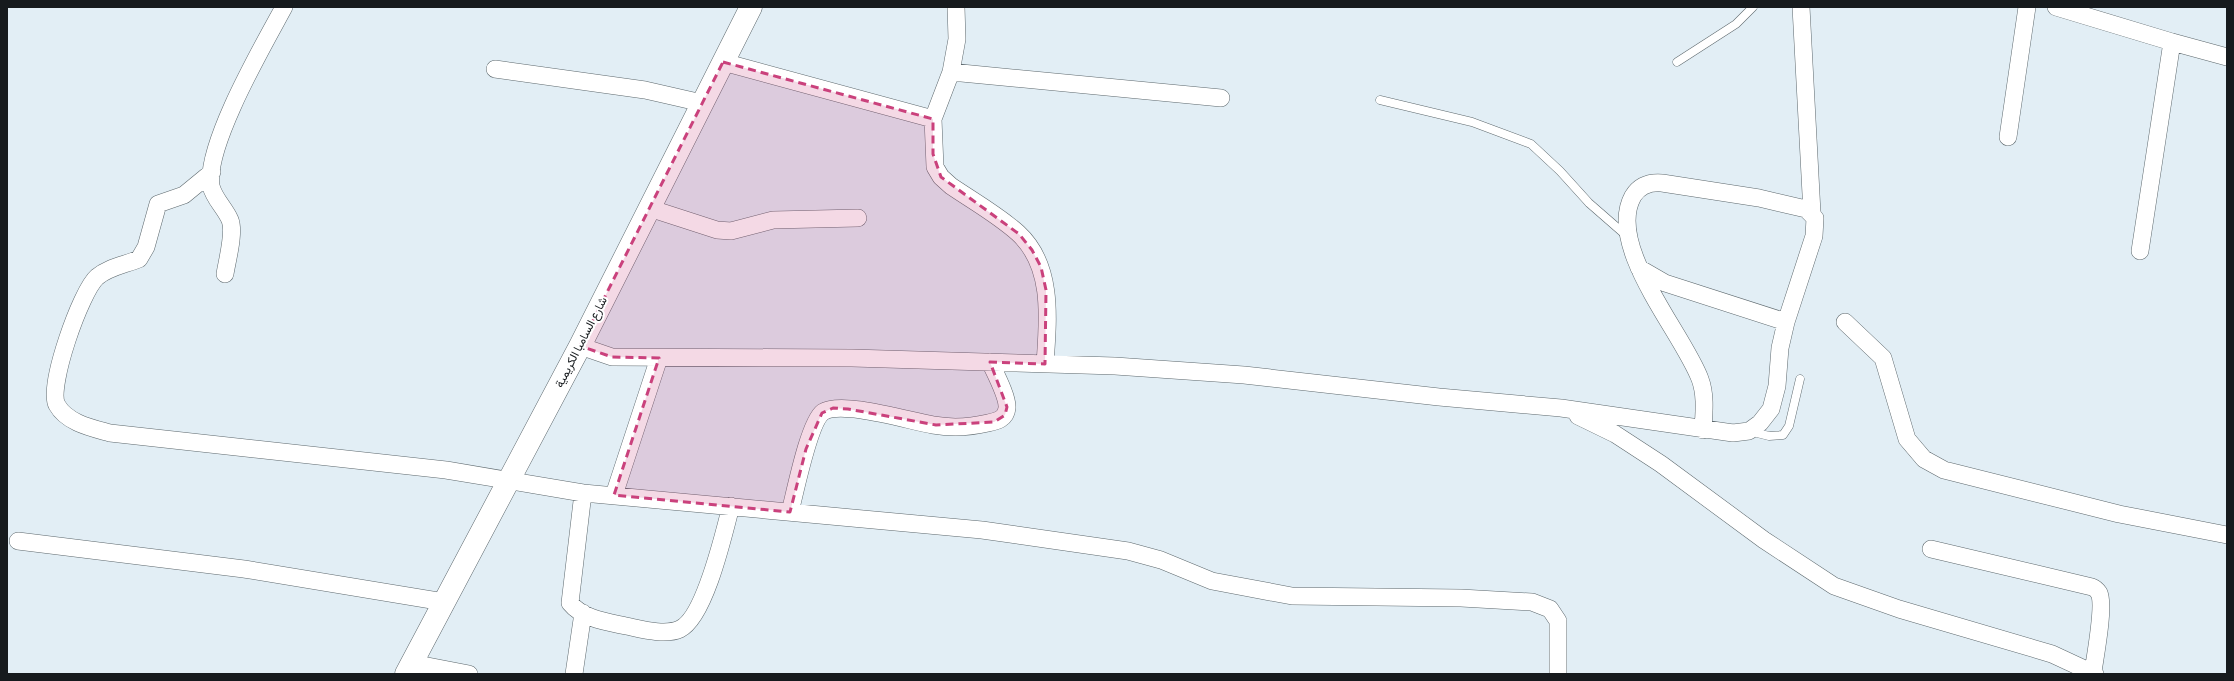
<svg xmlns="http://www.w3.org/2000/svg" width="2234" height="681" font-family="'Crimson Pro',Vazirmatn,serif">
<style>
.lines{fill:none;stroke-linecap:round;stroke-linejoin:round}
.service-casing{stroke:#5d686d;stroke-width:9}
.minor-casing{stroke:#5d686d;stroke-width:18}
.secondary-casing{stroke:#5d686d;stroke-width:23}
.service{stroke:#fff;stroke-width:8}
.minor{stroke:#fff;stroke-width:17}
.secondary{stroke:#fff;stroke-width:22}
.marked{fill:#ca417c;fill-opacity:0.2;stroke:#ca417c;stroke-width:3;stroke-dasharray:8 5;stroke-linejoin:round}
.labels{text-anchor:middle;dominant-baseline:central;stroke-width:4;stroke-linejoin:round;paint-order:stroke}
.street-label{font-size:12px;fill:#161a1d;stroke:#fff}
</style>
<rect width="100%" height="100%" fill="#e2eef5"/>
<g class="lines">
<g class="service-casing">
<path id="service" d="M1677,62l59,-38 17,-17
M1380,100l92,22 59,22 29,27 29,32 39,34
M1749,431l20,5 14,-1 6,-9 11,-47"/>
</g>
<g class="minor-casing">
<path id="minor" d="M956,7l1,32 -6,33 -18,47 2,48 6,10 10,9c22,15 47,29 67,47 36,33 30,87 27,131
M1801,7l11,206
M2056,7l116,35 55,15
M723,62l210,57
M495,69l150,21 57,13
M951,72l270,26
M2008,137l19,-130
M212,172l-28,23 -26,9 -12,43 -7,12c-15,6 -30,8 -42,18 -16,14 -50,110 -40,128 10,18 35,23 53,28l336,37 137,23 399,37 146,21 33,9 51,21 80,15 169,2 71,4 18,7 8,12v53
M649,208l68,22 14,1 42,-11 85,-2
M2140,251l32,-209
M1639,268l26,15 121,39
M225,274c2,-13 10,-42 5,-54 -5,-12 -16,-21 -19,-34 -6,-41 53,-142 73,-179
M1845,322l38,36 24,81 17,20 20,11 175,44 108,21
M580,346l32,11 240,1 263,8 129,9 195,22 122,11 172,25 16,-2 11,-8 11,-14 6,-23 3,-38 6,-26 28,-86 1,-18 -9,-9 -47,-11 -97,-15c-12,-1 -22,2 -29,13 -28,50 50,137 67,183 6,16 4,34 3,51
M1578,416l37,18 46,30 103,76 70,46 65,23 153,45 43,20
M583,493l-13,110c13,16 37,19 56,23 15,3 39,10 54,3 25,-12 44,-96 51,-123
M614,495l45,-137
M790,512c5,-19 19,-90 33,-100 19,-12 86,9 110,13 17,3 38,2 55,-2 9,-2 18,-4 19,-15 1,-11 -12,-35 -17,-46
M18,541l226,28 200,33
M1931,549l161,38c3,1 5,3 7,6 6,12 -4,64 -6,79
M412,663l57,11
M574,674l9,-61"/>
</g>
<g class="secondary-casing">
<path id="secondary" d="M406,674l174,-328 171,-339"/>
</g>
<use href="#service" class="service"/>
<use href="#minor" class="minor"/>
<use href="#secondary" class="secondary"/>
</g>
<path class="marked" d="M723,62l210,57v35l8,23 78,57 13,16 9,17 5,23 -1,74 -55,-2 17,45 -2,8 -11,7 -58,3 -88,-16 -15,-1 -11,5 -16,36 -16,63 -176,-17 45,-137 -47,-1 -32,-11z"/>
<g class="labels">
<g class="street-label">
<text transform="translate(581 342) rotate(-63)">شارع السامبا الكريمية</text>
</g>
</g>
<rect width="2234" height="681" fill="none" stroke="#161a1d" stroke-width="16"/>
</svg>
